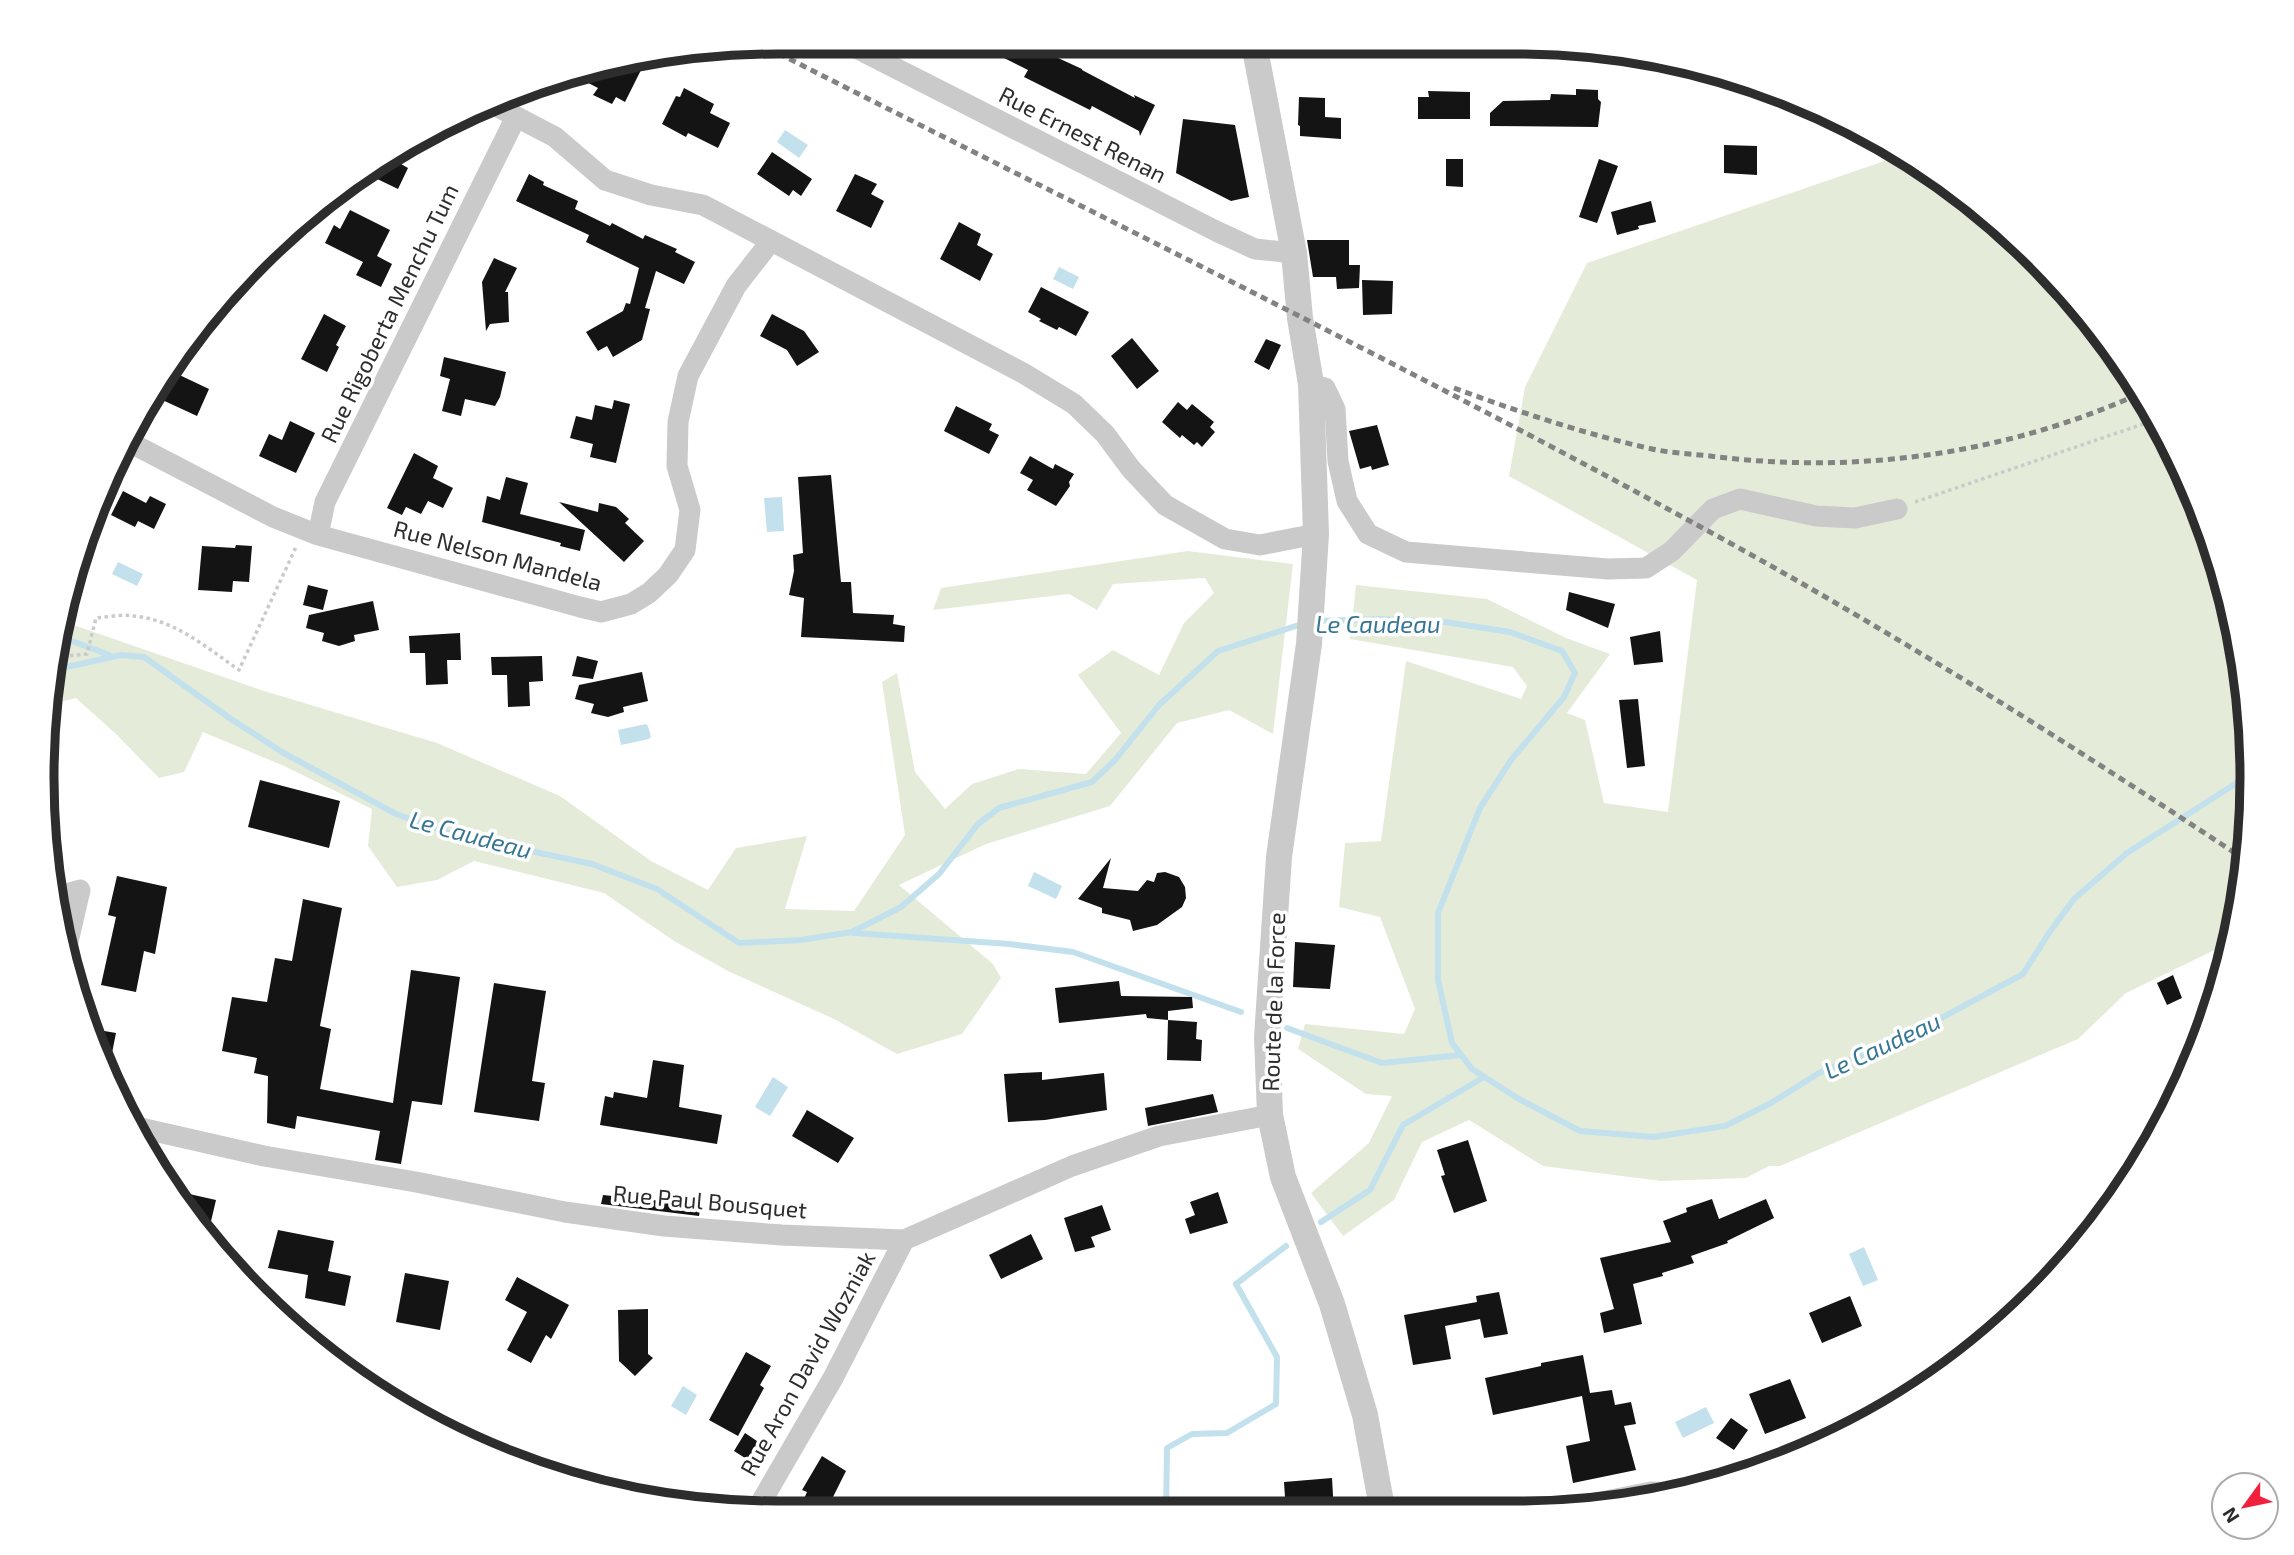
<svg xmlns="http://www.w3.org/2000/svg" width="2294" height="1555" font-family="'Exo 2',sans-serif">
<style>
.green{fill:#e4ecd9}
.water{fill:#c3e0ed}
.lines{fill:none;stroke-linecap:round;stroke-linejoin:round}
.stream{stroke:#c3e0ed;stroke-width:6}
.building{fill:#141414}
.path{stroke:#cacaca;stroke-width:3.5;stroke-dasharray:3.5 3.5;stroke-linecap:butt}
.minor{stroke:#cacaca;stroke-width:21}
.tertiary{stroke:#cacaca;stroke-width:26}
.rail{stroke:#828282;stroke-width:5;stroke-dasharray:7 5;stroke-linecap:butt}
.labels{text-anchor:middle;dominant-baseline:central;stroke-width:7;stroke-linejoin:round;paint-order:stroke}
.street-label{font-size:23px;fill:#2d2d2d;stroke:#fff}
.water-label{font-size:24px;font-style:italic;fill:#357694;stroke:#fff}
.rim{fill:none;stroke:#2d2d2d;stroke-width:9}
</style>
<rect width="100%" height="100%" fill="#fff"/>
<path class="green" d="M1902,155l62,39 72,63 92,112 68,127 42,138 14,143 -10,106 -13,12 11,7 -2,19 -7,21 -105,51 -48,46 -298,127h-11l-23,12 -85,3 -118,-15 -74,-46 -47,22 -28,58 -51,36 -32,-43 58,-50 23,-47 -26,-2 -68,-45 7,-25 99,10 11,-25 -35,-92 -41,-10 6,-64 36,-2 25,-180 115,38 6,-13 -14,-19 -163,-28 6,-54 131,14 79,39 44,16 -43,59 18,7 19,83 64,9 29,-232 -188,-104 16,-89 62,-124z
M1188,551l105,13 -20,170 -44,-24 -52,13 -67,83 -124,38 -87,41 94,79 8,14 -39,56 -65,20 -63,-35 -104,-47 -56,-31 -70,-48 -130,-32 -37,19 -40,7 -29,-41 4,-37 -88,-43 -81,-34 -19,40 -25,6 -42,-43 -41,-37 -28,7 14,-84 199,69 176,53 123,53 91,65 57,29 28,-42 71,-12 -22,73 69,2 51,-76 -23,-153 15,-9 18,99 30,37 27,-25 47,-15 67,5 35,-41 -43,-58 35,-25 46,25 25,-52 30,-30 -9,-15 -92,6 -16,26 -28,-16 -136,16 8,-22z"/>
<path class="water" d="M785,130l23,15 -9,13 -22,-16z
M1059,267l20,10 -6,12 -20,-10z
M782,497l2,34 -17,1 -3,-34z
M118,562l25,12 -6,12 -25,-12z
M646,724l2,2 3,11 -2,2 -28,6 -3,-15z
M1034,872l28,14 -6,13 -28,-13z
M773,1077l15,10 -18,29 -15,-9z
M1864,1247l14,33 -15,6 -14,-32z
M683,1386l14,9 -11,20 -15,-9z
M1706,1407l8,16 -31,15 -8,-16z"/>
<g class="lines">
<path class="stream" d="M1316,621l66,-2 63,3 65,10 52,19 13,22 -11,24 -53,63 -31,48 -42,105v67l14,63 20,26 47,30 61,32 74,6 71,-11 46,-23 48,-30 87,-36 117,-63 26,-41 25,-34 53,-46 116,-74 9,-2
M59,636l50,19
M53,670l68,-15 23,2 87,62 51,33 114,62 59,21 137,29 65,25 82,54 62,-3 51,-8 49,-25 38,-33 39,-50 21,-16 93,-26 23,-22 44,-55 59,-54 84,-27
M854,933l155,11 64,8 168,60
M1287,1028l95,35 79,-8
M1321,1222l49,-32 33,-65 81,-48
M1166,1513l1,-65 25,-14 35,-1 49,-29 1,-47 -41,-73 50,-38"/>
</g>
<path class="building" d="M980,46h52l50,23v1l53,28 -1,-3 21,10 -15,31 -1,-5 -47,-25 -2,4 -66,-33 4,-7z
M625,62l16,8 -16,32 -9,-5 -4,7 -19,-9 5,-7 -27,-14z
M684,88l30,16 -4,9 20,10 -12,25 -30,-15 -2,4 -24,-13 14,-28 4,1z
M1576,89l22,1v9l3,3 -3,25 -108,-1v-13l13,-12 47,-1 1,-6 25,1z
M1428,91l42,1v27h-52v-22h11z
M1299,97l26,1v19l16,1v21l-41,-3v-10l-2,-1z
M1183,119l52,6 14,72 -18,4 -55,-28z
M1724,145l33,1v29l-33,-2z
M409,146l-8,18 7,4 -10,21 -29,-14 6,-12z
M772,152l40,27 -11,17 -8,-6 -4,6 -32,-22z
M1446,159h17v28l-17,-1z
M1599,159l19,7 -21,57 -18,-6z
M529,174l15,8 -1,3 35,16 -3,8 35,17 2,-3 31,16 2,-4 32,14 -2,3 20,10 -11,22 -28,-13 -11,37 5,1 -8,31 -29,17 -6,-11 -9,5 -12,-19 37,-21 3,-8 4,1 9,-36 -53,-26 3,-7 -73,-34z
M855,174l22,10 -6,10 13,7 -13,27 -35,-17z
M1651,201l5,21 -18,4 1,3 -22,6 -6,-23z
M350,210l40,20 -13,26 15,8 -11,23 -25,-12 7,-13 -38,-19 9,-18 6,4z
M959,222l22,12 -4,11 16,9 -13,27 -40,-22z
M1307,240h42v25h11l-1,23 -22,1 -1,-12h-23z
M494,258l23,10 -12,24h3l1,30 -19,2 -4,7 -4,-49z
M1362,280l31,1 -1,33 -29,1z
M1041,287l48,25 -13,24 -17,-9 -2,3 -18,-9 2,-2 -13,-7z
M324,314l22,12 -10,19 3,2 -12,25 -26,-13z
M772,314l32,17 15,21 -22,14 -10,-16 -27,-14z
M1132,338l27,33 -22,18 -26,-33z
M1266,339l15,6 -12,25 -15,-8z
M444,357l62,15 -6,25 -5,9 -30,-7 -4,17 -19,-5 8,-32 -10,-3z
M171,371l38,18 -12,27 -39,-18 2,-3 -3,-1z
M614,400l16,4 -14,59 -26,-6 3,-13 -23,-6 6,-22 16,4 3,-15 17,4z
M1178,402l9,8 5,-6 22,18 -4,5 5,5 -13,15 -5,-5 -3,3 -12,-10 -2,3 -18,-16z
M956,406l36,18 -3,6 10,5 -10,19 -45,-23z
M290,421l25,12 -19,40 -37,-17 10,-22 13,6z
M1377,425l12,40 -17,5 -1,-4 -11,3 -11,-38z
M414,453l24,13 -5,12 20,10 -10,20 -15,-7 -7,13 -15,-7 -4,8 -15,-7z
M1030,456l23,13 2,-5 19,10 -5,8 1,4 -14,20 -29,-16 6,-10 -13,-7z
M831,475l10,107h10l2,31 41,2 -1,9 12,2 -1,16 -103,-5 3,-39 -15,-3 5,-24 -1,-16 10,-2 -5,-76z
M506,477l22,6 -8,31 65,16 -5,21 -20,-5 1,-3 -79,-21 5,-26 13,4z
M123,491l23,12 4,-7 16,8 -12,25 -16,-8 -3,6 -24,-12z
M559,502l39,10 1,-9 17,4 13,12 -4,4 19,18 -20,21z
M236,545l16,1 -3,36 -16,-1 -1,11 -34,-2 4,-44 33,2z
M308,585l20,5 -5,20 -20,-5z
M1569,592l46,12 -7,24 -42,-18z
M373,601l6,29 -25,5 1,6 -16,5 -17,-5 2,-8 -18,-5 3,-13z
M1660,631l3,31 -29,3 -4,-28z
M460,633l1,27h-14l1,24 -22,1 -1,-32h-15l-1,-17z
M542,656l1,25 -14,1 1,24 -22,1 -1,-32h-15l-1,-18z
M577,656l21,5 -5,18 -21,-3z
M642,672l6,29 -25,6 1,5 -16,5 -17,-4 3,-9 -19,-5 4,-14z
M1638,699l7,67 -18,2 -8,-68z
M260,780l80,21 -11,47 -81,-21z
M1111,858l-8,30 35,3 9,-11 7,2 3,-9 8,-1 14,5 6,10 1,11 -4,9 -25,18 -24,6 -3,-11 -28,-7v-5l-24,-9z
M117,876l50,11 -12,67 -11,-3 -8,41 -35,-7 15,-68 -8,-2z
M303,899l39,9 -22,118 11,3 -11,60 73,14 18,-133 49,7 -18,128 -30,-4 -11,63 -26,-4 5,-29 -83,-15 -2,13 -28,-6 1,-47 -14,-3 3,-15 -35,-7 10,-54 35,5 8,-44 17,3z
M1295,942l40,3 -5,44 -37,-2z
M2173,975l9,23 -15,7 -10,-22z
M1119,981l2,15 71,1 1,11 -25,3v9l-21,-2 -1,-4 -87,9 -4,-35z
M494,983l52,8 -14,90 13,2 -6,38 -65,-9z
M1168,1020l29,2 -1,17 6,1 -1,21 -34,-1z
M87,1028l29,5 -8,40z
M653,1060l31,5 -5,42 43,8 -5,29 -117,-19 5,-29 8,2 1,-6 33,6z
M1042,1072v8l62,-7 3,37 -62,10 -37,2 -4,-48z
M1213,1094l5,18 -70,14 -3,-18z
M807,1110l47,28 -16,25 -46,-27z
M1468,1140l19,61 -33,12 -13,-37 4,-1 -8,-25z
M176,1191l40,9 -8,34 -11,-16z
M1218,1192l10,31 -38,11 -5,-15 10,-4 -5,-13z
M603,1195l98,10 -2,11 -98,-12z
M1712,1199l7,20 47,-20 8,19 -47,23 1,2 -37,13 3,7 -32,10 1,3 -30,8 9,40 -38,9 -4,-20 14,-4 -14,-51 71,-16 -8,-21 24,-9 -1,-4z
M1102,1205l9,25 -20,7 4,10 -20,5 -11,-34z
M278,1230l56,11 -6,30 23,5 -6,30 -40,-8 3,-23 -40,-7z
M1031,1234l12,25 -42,20 -12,-24z
M405,1273l44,8 -9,49 -44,-8z
M517,1277l52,28 -18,34 -5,-4 -15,28 -24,-13 20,-38 -22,-12z
M1499,1292l9,42 -24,4 -4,-19 -35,7 6,33 -38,6 -9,-50 73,-13 -1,-6z
M1850,1296l12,30 -40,17 -13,-30z
M648,1309v45l5,4 -18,18 -16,-15 -1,-51z
M746,1352l25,14 -11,19 4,3 -26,48 -29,-16z
M1583,1355l7,38 22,-3 3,15 16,-3 5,22 -12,2 12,44 -63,13 -7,-37 24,-5 -8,-45 -89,19 -8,-37 56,-12v-3z
M1790,1379l16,39 -41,16 -16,-40z
M1731,1418l17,12 -14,20 -18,-12z
M745,1433l21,14 -10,18 -22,-14z
M822,1456l24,15 -21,42 -22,-12 4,-9 -5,-2z
M1332,1478l2,35h-48l-2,-31z"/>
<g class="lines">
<path class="path" d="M1915,502l240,-82
M56,657l31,-3 9,-36c12,-1 26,-4 38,-2 41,4 72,31 105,54l57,-123"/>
<path class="minor" d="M854,47l362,184 39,18 39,4
M494,105l61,32 50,43 46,15 52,10 320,168 51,31 31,30 26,35 34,36 60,34 35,6 56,-11
M1311,384l14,4 10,21 3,52 9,40 21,33 38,18 202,17 38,-1 26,-17 41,-42 27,-10 76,17 39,2 42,-9
M129,442l144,75 45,18 262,72 21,5 30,-8 18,-11 19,-18 17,-25 5,-40 -13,-44 1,-44 10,-46 48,-90 35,-45
M318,535l7,-33 191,-385
M55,897l25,-7 -15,65
M132,1126l132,30 152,26 149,30 99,14 118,9 122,5 168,-74 87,-30 111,-21
M1576,1507l75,-15 28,1
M756,1511l77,-133 71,-138"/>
<path class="tertiary" d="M1254,44l40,209 6,65 11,66 5,150 -7,110 -30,213 -12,180 3,78 13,62 49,127 33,111 18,98"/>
<path class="rail" d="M768,48c314,160 632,314 942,484 183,100 360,212 534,327
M1454,388c65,24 131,46 198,61 19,4 39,5 58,7 147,19 297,-2 431,-63"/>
</g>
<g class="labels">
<g class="street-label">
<text transform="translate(1083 134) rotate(27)">Rue Ernest Renan</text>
<text transform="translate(389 313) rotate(-64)">Rue Rigoberta Menchu Tum</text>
<text transform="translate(498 555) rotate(15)">Rue Nelson Mandela</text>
<text transform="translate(1273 1002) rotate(-88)">Route de la Force</text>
<text transform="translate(710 1201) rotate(5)">Rue Paul Bousquet</text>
<text transform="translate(807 1363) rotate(-61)">Rue Aron David Wozniak</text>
</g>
<g class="water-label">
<text x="1378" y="623">Le Caudeau</text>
<text transform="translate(471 834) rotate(15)">Le Caudeau</text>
<text transform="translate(1882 1045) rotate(-25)">Le Caudeau</text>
</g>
</g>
<path d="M0 0H2294V1555H0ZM777 54H1517A723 723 0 0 1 2240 777V778A723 723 0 0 1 1517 1501H777A723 723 0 0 1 54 778V777A723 723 0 0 1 777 54Z" fill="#fff" fill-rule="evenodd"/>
<path class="rim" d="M777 54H1517A723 723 0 0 1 2240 777V778A723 723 0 0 1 1517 1501H777A723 723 0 0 1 54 778V777A723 723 0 0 1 777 54Z"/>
<g transform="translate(2245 1506) rotate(237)"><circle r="33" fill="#ffffff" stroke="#ababab" stroke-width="2"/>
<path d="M0-5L12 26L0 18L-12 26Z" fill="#f1213e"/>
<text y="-10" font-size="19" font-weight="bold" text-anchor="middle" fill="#2d2d2d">N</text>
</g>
</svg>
